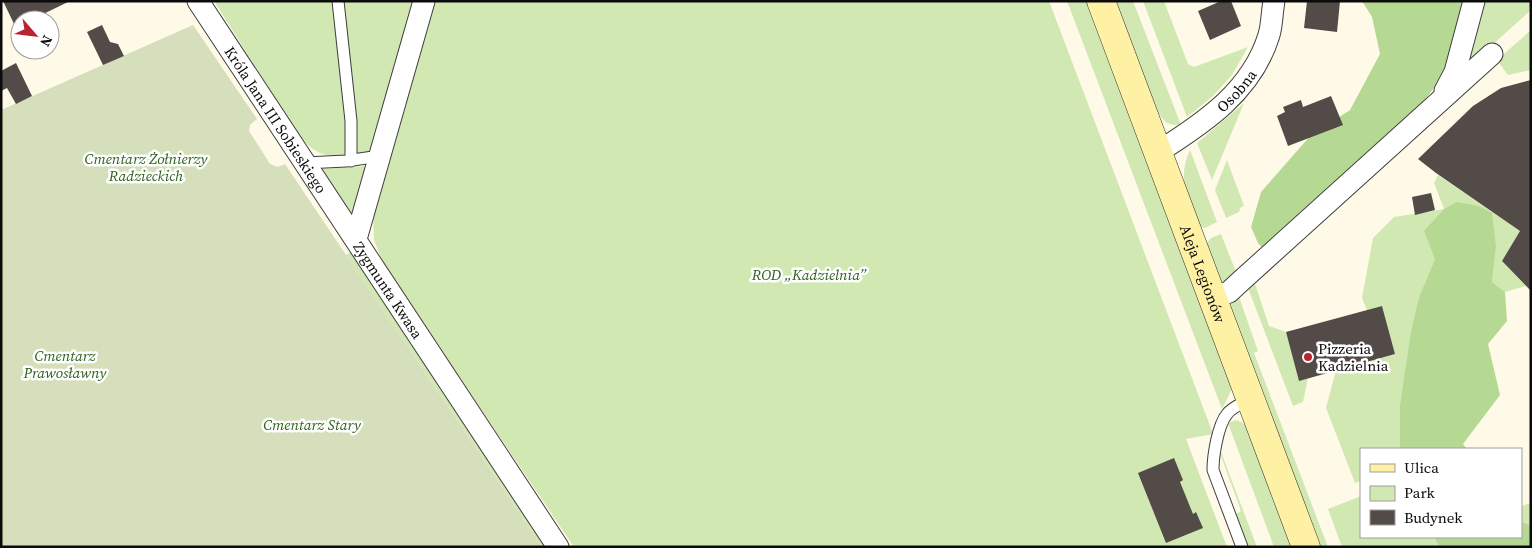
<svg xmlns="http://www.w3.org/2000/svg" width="1532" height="548" font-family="'Source Serif 4',serif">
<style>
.green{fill:#d1e8b3}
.forest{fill:#b5d992}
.cemetery{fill:#d5dfbb}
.building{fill:#534b47}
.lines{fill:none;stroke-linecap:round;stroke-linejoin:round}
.lane-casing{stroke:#3e3e3e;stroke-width:13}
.street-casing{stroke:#3e3e3e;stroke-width:23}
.secondary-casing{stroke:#2d2d2d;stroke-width:29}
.lane{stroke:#fff;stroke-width:11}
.street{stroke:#fff;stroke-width:21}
.secondary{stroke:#fff1a3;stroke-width:28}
.poi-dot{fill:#ba2331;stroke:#fff;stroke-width:2}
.labels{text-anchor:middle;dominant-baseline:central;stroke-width:5;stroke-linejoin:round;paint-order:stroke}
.street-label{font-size:15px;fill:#0b0b0b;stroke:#fff}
.park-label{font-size:15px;font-style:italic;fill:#2d621c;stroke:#fff}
.poi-label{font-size:15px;fill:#0b0b0b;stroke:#fff;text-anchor:start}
</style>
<rect width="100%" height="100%" fill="#fffae8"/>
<path class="green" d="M214,1h203l-42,146c-3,2 -7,5 -10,7 -13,5 -35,4 -47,-2 -9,-4 -16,-14 -22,-21z
M432,1h617l163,430 1,3 -27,5 41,108h-653l-190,-282 -10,-25 -1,-27z
M1067,1h20l144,379v11l-9,18z
M1115,1h18l48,124c-15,1 -19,-5 -25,-17z
M1143,1h21l24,63 6,3 54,-20 -16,28 -19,21 -26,21z
M1483,1h48v9l-71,64z
M1531,30v40l-23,5 -11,-15z
M1244,103l-32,77 -15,-37z
M1190,150l27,72 -12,6 -7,-3c-11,-28 -21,-46 -8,-75z
M1227,160l17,46 -3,1 -2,5 -13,6 -11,-28z
M367,166l-9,47 -7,4 -30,-48z
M1438,175l82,56 -18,30 24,25 -21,6 -13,-10 4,-35 -61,12 -16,38 -19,108v44h-39v32l-6,2 -29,-75 10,-38 59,-16 -13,-48 -15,4 -5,-12 11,-60 21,-21 50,-8 -10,-26z
M1221,234l17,43 -16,8 -16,-41 5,-6z
M350,252l198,295h-6l-196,-292z
M1255,284l14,42 17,6 13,48 9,-2 -5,24 -10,4 -45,-118z
M1237,291l21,60 -4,2 74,194h-9l-93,-246z
M1236,420l5,2 7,5 45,120h-19l-46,-124z
M1221,452l36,95h-11l-12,-32 7,-4 -20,-55z
M1361,496v41h122l5,10h-146l-14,-38z
M1531,503v22l-10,-3v-16z"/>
<path class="forest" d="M1362,1h101l-11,50 -14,32 -23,29 -150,139 -7,-8 -7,-16 10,-35 50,-57 39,-25 30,-56 -8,-37z
M1457,202l22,4 13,7 4,34 -4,35 13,10 2,29 -19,23 12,51 -37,49 4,5h-67v-44l11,-73 8,-35 16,-38 -11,-28 20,-22z
M1521,522l10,3v22h-91l-6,-10h87z"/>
<path class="cemetery" d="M193,25l64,94 -7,6 -1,6 21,33 8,3 7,-3 257,383h-541v-437z"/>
<path class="building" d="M3,1h67l-39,19h-11v6l-4,2z
M1221,1h10l10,25 -31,14 -12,-29z
M1307,1h33l-3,31 -33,-4z
M102,25l8,17 8,2 6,12 -21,9 -16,-33z
M16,63l16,33 -16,8 -9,-16 -6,3v-20z
M1531,80v211l-29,-30 18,-30 -84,-58 -18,-14 55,-53 28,-18z
M1331,96l12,29 -55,21 -11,-30 8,-4 -2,-5 18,-7 2,7z
M1431,193l4,17 -20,5 -3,-18z
M1382,306l13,48 -96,27 -13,-49z
M1174,458l9,22 -3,2 13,32 3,-2 7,16 -37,15 -28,-70z"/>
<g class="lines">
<g class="lane-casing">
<path id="lane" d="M338,1l13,120v40
M305,163l41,-2 34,-5
M1242,547l-29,-77c0,-15 5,-45 14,-56 5,-7 16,-11 23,-15"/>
</g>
<g class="street-casing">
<g id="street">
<path id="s1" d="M198,1l360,546"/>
<path d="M1445,91l10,-19 19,-71"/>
<path id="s2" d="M1158,152c46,-29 94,-61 111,-117 3,-10 3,-23 5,-34"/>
<path d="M356,239l68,-238"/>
<path d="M1212,298l17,-6 13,-12 250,-226"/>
</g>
</g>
<g class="secondary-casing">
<g id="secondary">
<path id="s3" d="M1101,1l205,546"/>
</g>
</g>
<use href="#lane" class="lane"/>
<use href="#street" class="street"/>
<use href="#secondary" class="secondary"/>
</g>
<circle class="poi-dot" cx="1308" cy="357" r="5"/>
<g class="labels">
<g class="street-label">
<text stroke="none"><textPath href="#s2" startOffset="100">Osobna</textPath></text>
<text stroke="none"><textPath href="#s1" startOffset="142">Króla Jana III Sobieskiego</textPath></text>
<text stroke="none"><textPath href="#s3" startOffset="291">Aleja Legionów</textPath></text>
<text stroke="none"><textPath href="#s1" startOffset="346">Zygmunta Kwasa</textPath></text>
</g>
<g class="park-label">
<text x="146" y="158">Cmentarz Żołnierzy<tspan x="146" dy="17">Radzieckich</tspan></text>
<text x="809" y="274">ROD „Kadzielnia”</text>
<text x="65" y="355">Cmentarz<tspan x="65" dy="17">Prawosławny</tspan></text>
<text x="312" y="424">Cmentarz Stary</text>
</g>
<g class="poi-label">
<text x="1318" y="348">Pizzeria<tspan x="1318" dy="17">Kadzielnia</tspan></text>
</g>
</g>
<rect width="1532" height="548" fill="none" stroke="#0b0b0b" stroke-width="5"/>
<rect x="1360" y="448" width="162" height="90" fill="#ffffff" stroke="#9d9d9d"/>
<rect x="1370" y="464" width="25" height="8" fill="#fff1a3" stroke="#9d9d9d"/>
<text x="1404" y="473" font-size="15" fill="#0b0b0b">Ulica</text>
<rect x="1370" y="486" width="25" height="15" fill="#d1e8b3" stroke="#9d9d9d"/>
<text x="1404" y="498" font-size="15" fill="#0b0b0b">Park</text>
<rect x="1370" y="510" width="25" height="15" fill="#534b47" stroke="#9d9d9d"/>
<text x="1404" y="523" font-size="15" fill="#0b0b0b">Budynek</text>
<g transform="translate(35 35) rotate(118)"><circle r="24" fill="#ffffff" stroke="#9d9d9d"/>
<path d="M0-4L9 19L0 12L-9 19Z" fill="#ba2331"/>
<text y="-8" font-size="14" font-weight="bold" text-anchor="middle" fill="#0b0b0b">N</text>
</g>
</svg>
